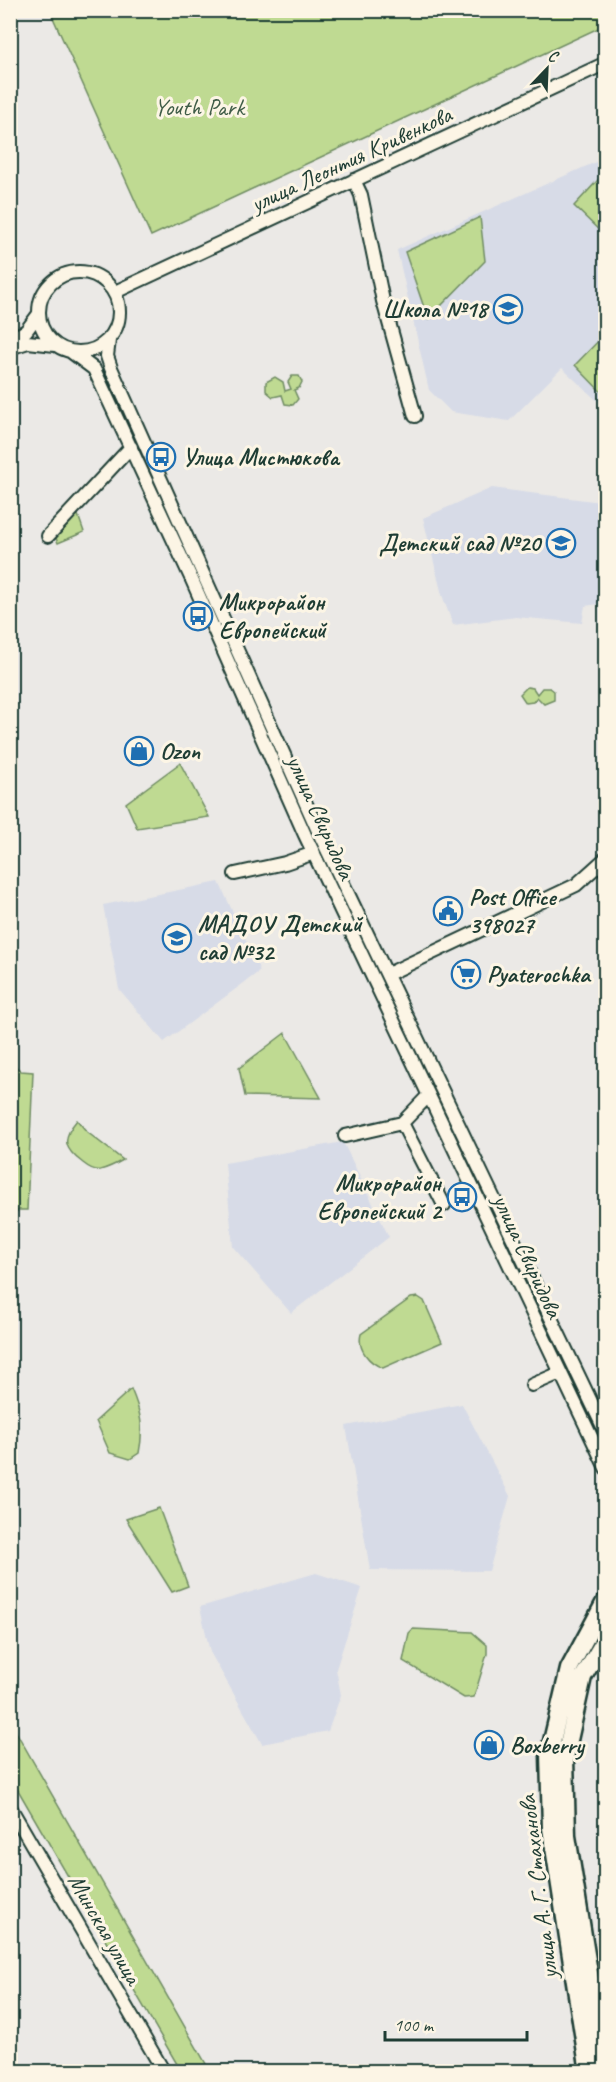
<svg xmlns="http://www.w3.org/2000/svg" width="616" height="2082" font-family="Caveat,sans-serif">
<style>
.built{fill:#d7dbe7}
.green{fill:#bfda92;stroke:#6f8c63;stroke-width:1.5}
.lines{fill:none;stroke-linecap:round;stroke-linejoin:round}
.minor-casing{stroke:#1f3d34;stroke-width:16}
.major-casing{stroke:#1f3d34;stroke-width:21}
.minor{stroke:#fcf5e5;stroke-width:12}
.major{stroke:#fcf5e5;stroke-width:16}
.labels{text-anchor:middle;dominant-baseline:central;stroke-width:6;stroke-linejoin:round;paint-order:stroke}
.park-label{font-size:24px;fill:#3f5c47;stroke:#fcf5e5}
.street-label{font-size:24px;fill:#1f3d34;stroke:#fcf5e5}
.poi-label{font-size:24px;font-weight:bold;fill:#1f3d34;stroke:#fcf5e5;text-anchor:start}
</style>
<rect width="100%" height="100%" fill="#ebe9e6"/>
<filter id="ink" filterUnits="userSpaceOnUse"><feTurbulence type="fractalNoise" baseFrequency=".0167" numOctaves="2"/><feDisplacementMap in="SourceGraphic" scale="12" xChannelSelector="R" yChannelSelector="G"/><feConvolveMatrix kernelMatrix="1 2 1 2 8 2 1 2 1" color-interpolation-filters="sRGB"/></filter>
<g filter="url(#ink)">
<path class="built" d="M605,158v250l-43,-40 -53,53 -58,-9 -22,-22 -32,-140z
M492,488l109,14 5,25 -1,76 -20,3 -3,17 -66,-6 -63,8 -11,-30 -19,-77z
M219,882l41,89 -96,71 -45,-53 -16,-84z
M343,1142l46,95 -98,76 -58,-66 -8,-84z
M462,1404l48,92 -21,75 -119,-1 -24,-144z
M316,1573l46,15 -26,81 5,26 -13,36 -66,13 -52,-92 -10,-45z"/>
<path class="green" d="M605,10v15l-454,211 -101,-225z
M599,179l6,7v50l-31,-30z
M480,217l5,44 -57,58 -23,-67z
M605,334v62l-30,-31z
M292,376h7l3,6 -3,6 -5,2 4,9 -5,6 -8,-1 -3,-9 -9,2 -7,-6v-9l9,-5 8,5 2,9 6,-2 -3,-7z
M77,512l7,20 -26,11 -3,-7z
M527,687l6,1 4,6 5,-6h8l4,3v9l-10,4 -7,-7 -4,5 -7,1 -6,-9z
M180,763l29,54 -72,11 -11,-25z
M285,1033l36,65 -76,-2 -6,-28z
M11,1062l10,9 12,1 -6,138h-8l-8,5z
M77,1120l10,12 36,28c-7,4 -15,8 -23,10 -6,1 -12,-3 -17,-7 -19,-14 -22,-24 -6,-43z
M418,1297l6,4 18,41 -59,26c-14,-5 -26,-19 -22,-34l50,-36z
M131,1389c10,23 13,39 8,64l-9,6 -20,-6 -14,-32z
M159,1508l29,78 -16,6 -46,-73z
M413,1629l59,3 15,13v9l-13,43 -10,1 -61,-37 6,-28z
M11,1723l195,341 -15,7h-10l-170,-293z"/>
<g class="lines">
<g class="minor-casing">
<path id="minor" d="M354,180l7,15 22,106 32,115
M39 312a40 40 0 1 1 80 0a40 40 0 1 1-80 0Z
M115,292l491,-229
M10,339l16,-8 12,-16
M109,340l-2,16 4,12 208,465 287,600
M10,348l18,-6 27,3
M70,351l24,18 98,211 113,255 301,633
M48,536l83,-89
M235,874l50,-11 29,-10
M388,974l188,-89 30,-27
M402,1123l42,82
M345,1136l57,-13 26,-27
M532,1385l28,-12
M10,1807l154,265"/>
</g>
<g class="major-casing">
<path id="major" d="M589,2072l-38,-244 -2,-74 20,-85 37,-69
M605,2072l-38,-236 -2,-78 18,-81 23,-39"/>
</g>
<use href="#minor" class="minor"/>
<use href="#major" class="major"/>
</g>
</g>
<defs>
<g id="school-ring" transform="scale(1.5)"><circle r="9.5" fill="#fcf5e5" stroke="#1f6fb2" stroke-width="1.5"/><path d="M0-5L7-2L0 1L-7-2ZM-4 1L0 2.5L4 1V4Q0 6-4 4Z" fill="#1f6fb2"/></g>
<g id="bus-ring" transform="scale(1.5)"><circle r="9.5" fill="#fcf5e5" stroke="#1f6fb2" stroke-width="1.5"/><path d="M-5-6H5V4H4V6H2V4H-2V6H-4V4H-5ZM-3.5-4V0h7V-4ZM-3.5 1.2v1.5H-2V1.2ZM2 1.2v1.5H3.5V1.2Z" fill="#1f6fb2"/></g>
<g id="shop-ring" transform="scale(1.5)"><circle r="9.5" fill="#fcf5e5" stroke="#1f6fb2" stroke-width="1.5"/><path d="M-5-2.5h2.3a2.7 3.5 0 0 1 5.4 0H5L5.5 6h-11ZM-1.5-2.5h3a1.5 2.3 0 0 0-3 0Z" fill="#1f6fb2"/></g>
<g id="civic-ring" transform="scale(1.5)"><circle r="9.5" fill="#fcf5e5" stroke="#1f6fb2" stroke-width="1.5"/><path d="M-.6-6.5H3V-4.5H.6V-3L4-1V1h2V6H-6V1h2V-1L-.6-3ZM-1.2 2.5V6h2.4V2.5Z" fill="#1f6fb2"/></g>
<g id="supermarket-ring" transform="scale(1.5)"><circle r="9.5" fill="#fcf5e5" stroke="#1f6fb2" stroke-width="1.5"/><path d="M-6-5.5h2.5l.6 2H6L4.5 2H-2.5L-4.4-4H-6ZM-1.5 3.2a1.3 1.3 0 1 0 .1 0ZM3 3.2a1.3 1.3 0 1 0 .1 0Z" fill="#1f6fb2"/></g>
</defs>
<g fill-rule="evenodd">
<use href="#school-ring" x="508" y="309"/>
<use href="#bus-ring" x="161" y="457"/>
<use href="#school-ring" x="561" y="543"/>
<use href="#bus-ring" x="198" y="616"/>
<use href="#shop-ring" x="139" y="751"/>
<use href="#civic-ring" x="448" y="911"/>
<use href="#school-ring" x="177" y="938"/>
<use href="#supermarket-ring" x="466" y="974"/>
<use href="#bus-ring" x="462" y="1197"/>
<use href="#shop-ring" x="489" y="1745"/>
</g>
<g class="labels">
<g class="park-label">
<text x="199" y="107">Youth Park</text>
</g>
<g class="street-label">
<text transform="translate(351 159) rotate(-25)">улица Леонтия Кривенкова</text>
<text transform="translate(321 817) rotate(66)">улица Свиридова</text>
<text transform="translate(528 1256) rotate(65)">улица Свиридова</text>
<text transform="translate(538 1887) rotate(-97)">улица А. Г. Стаханова</text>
<text transform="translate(105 1929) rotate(60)">Минская улица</text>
</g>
<g class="poi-label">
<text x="487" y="309" text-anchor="end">Школа №18</text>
<text x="182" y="457">Улица Мистюкова</text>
<text x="540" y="543" text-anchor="end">Детский сад №20</text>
<text x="219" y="602">Микрорайон<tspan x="219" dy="28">Европейский</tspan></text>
<text x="160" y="751">Ozon</text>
<text x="469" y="897">Post Office<tspan x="469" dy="28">398027</tspan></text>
<text x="198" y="924">МАДОУ Детский<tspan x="198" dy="28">сад №32</tspan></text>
<text x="487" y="974">Pyaterochka</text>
<text x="441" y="1183" text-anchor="end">Микрорайон<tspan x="441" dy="28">Европейский 2</tspan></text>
<text x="510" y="1745">Boxberry</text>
</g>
</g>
<rect width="616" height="2082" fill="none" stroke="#fcf5e5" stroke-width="36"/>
<rect x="18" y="18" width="580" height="2046" fill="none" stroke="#1f3d34" stroke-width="2" filter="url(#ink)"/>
<g transform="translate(547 69) rotate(23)" stroke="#fcf5e5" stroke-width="4.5" paint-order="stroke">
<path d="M0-4.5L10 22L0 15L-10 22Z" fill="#1f3d34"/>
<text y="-9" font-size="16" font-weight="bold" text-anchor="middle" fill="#1f3d34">С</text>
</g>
<path d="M385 2031v9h142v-9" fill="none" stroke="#1f3d34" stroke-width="3"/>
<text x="394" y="2031" font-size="18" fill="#1f3d34" stroke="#fcf5e5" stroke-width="4.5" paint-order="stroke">100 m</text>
</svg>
